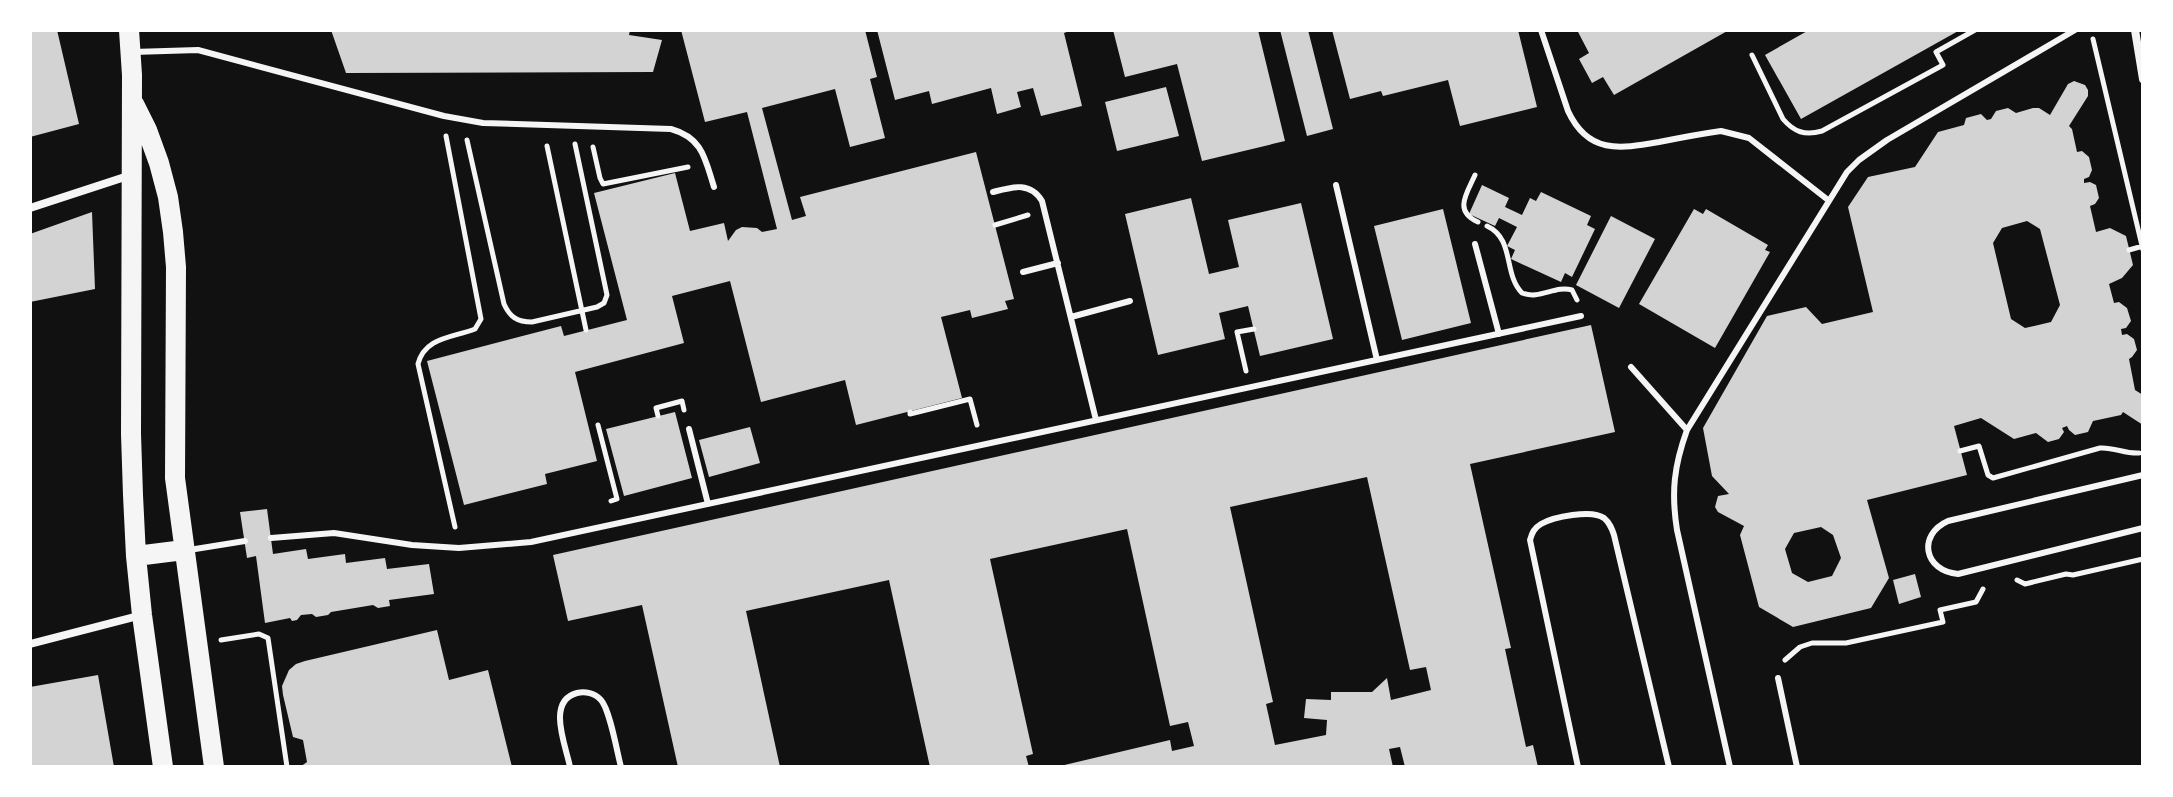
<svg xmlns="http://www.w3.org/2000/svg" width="2173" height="797" font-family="Ubuntu,sans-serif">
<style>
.building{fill:#d3d3d3;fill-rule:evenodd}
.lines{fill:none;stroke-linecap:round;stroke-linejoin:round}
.path{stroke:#f5f5f5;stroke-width:5}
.service{stroke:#f5f5f5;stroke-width:6}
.minor{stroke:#f5f5f5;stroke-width:8}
.primary{stroke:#f5f5f5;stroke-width:20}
</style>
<rect width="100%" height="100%" fill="#111"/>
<path class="building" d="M30,30h27l22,94 -49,13z
M331,30h299l-1,5 33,5 -9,32 -307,1z
M681,30h184l12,47 -7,2 15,59 -35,9 -15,-58 -73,19 30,112 14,-4 -6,-19 176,-45 38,147 -9,2 3,8 -36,9 -2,-8 -29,7 21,81 -106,27 -11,-45 -84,22 -31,-121 -58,15 12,47 -109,29 22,89 -52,13 2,10 -83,21 -37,-144 134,-35 3,10 63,-16 -33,-127 81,-20 15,58 34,-8 4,18 8,-11 6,-3 15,1 5,4 15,-3 -30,-117 -42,10z
M877,30h195l-8,3 18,73 -41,10 -8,-28 -16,4 4,15 -24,7 -6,-26 -59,16 -3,-13 -34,9z
M1113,30h145l27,111 -83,20 -25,-97 -52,13z
M1280,30h28l25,99 -26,7z
M1332,30h186l19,77 -77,19 -12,-46 -65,16 -2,-5 -31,8z
M1577,30h152l-115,65 -11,-18 -11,6 -13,-24 10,-6z
M1809,30h151l-159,89 -36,-64z
M2074,81l11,4 3,5v6l-19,30 3,3 5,23 5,-1 7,6 3,13 -3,7 -5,2v4l6,-1 6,3 3,13 -4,6 -5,2 6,26 14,-4 16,8 7,29 -11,13 -13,6 5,19 5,-1 8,6 4,13 -5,7 -5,1 1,6 5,-1 7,5 3,11 -5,7 -3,2 6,31 8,5v30l-20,-13 -2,3 -28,6 -5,11 -13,3 -6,-5 -2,-4 -5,2 2,4 -5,7 -11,3 -12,-9 -22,6 -33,-21 -27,8 13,49 -100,25 22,78 -18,30 -78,19 -34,-20 -19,-72 4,-9 -26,-14 -3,-5 3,-11 11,-2 -17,-18 -9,-48 64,-112 39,-9 16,17 51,-12 -25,-105 20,-30 47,-10 23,-35 26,-7 2,-7 15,-4 6,6 4,-1 5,-8 12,-3 8,5 17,-5h6l11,7 18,-31zM2027,221l13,8 20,76 -9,17 -26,6 -14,-9 -18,-76 9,-15zM1821,527l12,8 8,23 -9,18 -24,6 -16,-9 -7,-24 9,-16z
M1166,87l13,49 -62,15 -12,-49z
M1482,185l27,13 -4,9 17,8 8,-17 6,3 5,-9 50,24 -4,9 8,4 -23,48 -7,-4 -4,9 -50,-23 4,-9 -8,-4 10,-19 -18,-9 -4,8 -26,-12z
M1191,198l18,76 30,-7 -11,-47 73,-17 32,136 -73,17 -12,-50 -29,7 6,26 -67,16 -33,-141z
M1443,209l28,114 -69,17 -28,-114z
M1694,209l9,5 3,-5 62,36 -3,5 5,2 -55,96 -76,-44z
M92,212l3,77 -65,13v-68z
M1611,216l44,23 -36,69 -43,-23z
M1591,325l24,107 -145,32 41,184 -6,1 21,98 7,-2 5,22h-133l-5,-20 -11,2 4,18h-337l114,-27 2,11 22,-5 -6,-24 -18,4 -43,-197 -137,30 43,195 -7,2 3,11h-99l-41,-187 -143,31 34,156h-102l-36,-162 -74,16 -15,-66zM1367,477l43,193 16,-3 5,23 -40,10 -4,-22 -15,14h-41v8l-25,-1 -2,19 23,2 -1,15 -51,10 -9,-41 7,-2 -43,-195z
M675,412l17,66 -68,18 -18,-67z
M750,427l10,36 -51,14 -10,-37z
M267,509l6,45 33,-5 2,10 37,-5 1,9 39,-5 2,11 42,-5 5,30 -45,6 1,6 -12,2 -5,-3 -42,7 -3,3 -12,2 -4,-3 -11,1 -4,5 -5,1 -2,-3 -25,5 -9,-67 -9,2 -7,-46z
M1915,574l6,23 -22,7 -6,-24z
M437,630l12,50 39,-10 24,97h-212l7,-5 -4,-22 -10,-3 -10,-42 -1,-9 7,-16 7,-6 9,-3z
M98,675l16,92h-84v-80z"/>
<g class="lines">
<path class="path" d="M2093,39l50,211
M1752,55l31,64c11,13 22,17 39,12l121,-66 -7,-13 39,-22
M446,136l35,183 -6,10c-23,9 -50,8 -57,35l37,163
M467,140l37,164c6,13 13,18 28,18l65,-15 7,-4 3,-8 -32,-151
M547,146l39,184
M593,147l7,31 3,6 85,-17
M1475,175c-8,18 -22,36 3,47
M995,225l33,-10
M1487,226c28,13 16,48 35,67 18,7 33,-8 50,-3l5,10
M2129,250l14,-4
M1246,371l-9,-39 17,-3
M910,412v2l60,-15 7,26
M658,416l-2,-8 26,-7 2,9
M598,425l19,74 -6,2
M1960,451l19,-5 9,29 5,3 107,-30c14,-1 25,6 39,5
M2066,574l7,1 70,-16
M2017,580l8,4 41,-10
M221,640l38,-6 9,4 19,129
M1785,660l15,-13 12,-4h34l97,-21 -3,-12 36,-8 7,-13"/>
<path class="service" d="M1541,30l27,81c20,43 51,38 91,31 20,-4 41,-8 62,-11l28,7 79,62
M133,52l65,-2 246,66 39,7 188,6c32,9 34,30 43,58
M1336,185l41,175
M993,192c19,-5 37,-11 49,9l54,219
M1475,244l24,90
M1023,272l35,-9
M1071,317l59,-16
M1631,367l56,63
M689,429l19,75
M2143,475l-195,46c-31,14 -24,50 10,53l185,-46
M271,538l63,-5 78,12 47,3 72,-6 1050,-226
M189,550l56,-9
M1778,678l19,89
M570,767c-4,-21 -24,-66 7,-74 8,-2 18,0 24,7 9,10 16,52 20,67
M1578,767l-48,-227c2,-7 4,-12 11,-16 12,-7 51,-15 63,-6 6,5 8,11 10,17l55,232
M1730,767l-53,-237c-6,-38 -3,-64 10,-100l160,-258 12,-12 28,-20 188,-110"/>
<path class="minor" d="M2135,30l8,49
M30,208l101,-33
M30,644l112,-29"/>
<path class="primary" d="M129,30l3,45 -1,359 2,61 3,61 6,59 21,152
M134,104l13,26 12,33 9,34 5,35 3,35 -1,211 39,289
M136,556l48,-6"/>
</g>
<rect width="2173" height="797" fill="none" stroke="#ffffff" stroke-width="64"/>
</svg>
